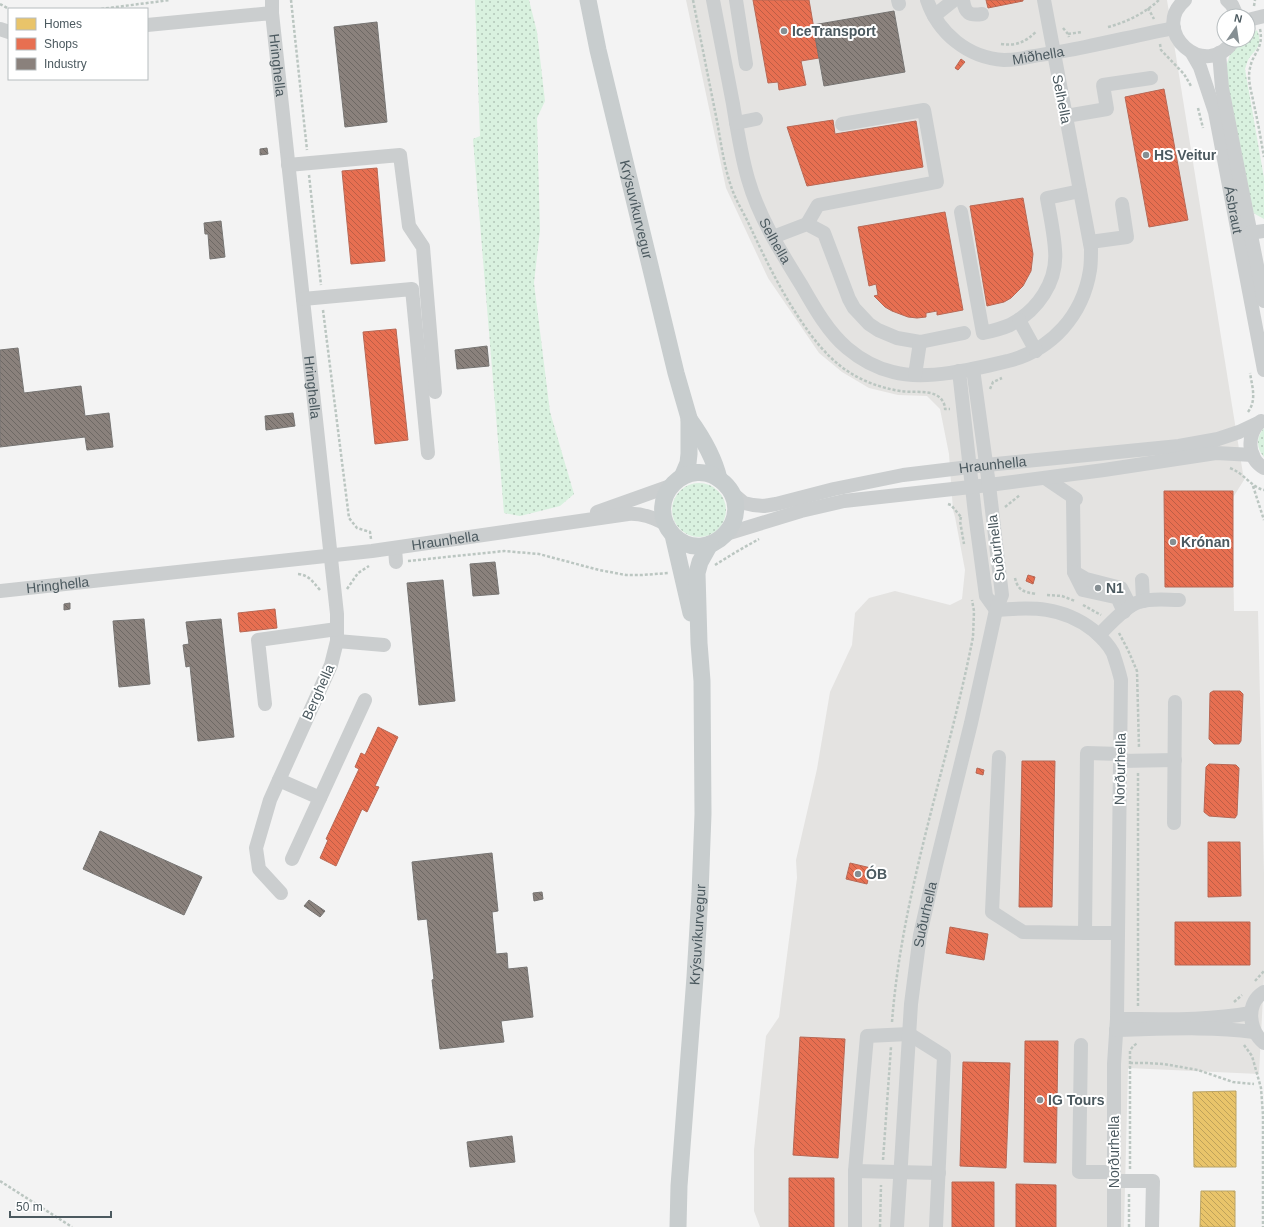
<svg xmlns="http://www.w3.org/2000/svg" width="1264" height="1227" font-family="Arial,sans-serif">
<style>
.commercial{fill:#e4e3e1}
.grass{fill:url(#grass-dots)}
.homes{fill:url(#homes-back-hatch);stroke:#baa467}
.shops{fill:url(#shops-back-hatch);stroke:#b86855}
.industry{fill:url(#industry-back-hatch);stroke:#777573}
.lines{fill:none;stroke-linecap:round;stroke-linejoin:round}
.path{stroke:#bbc6c1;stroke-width:2.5;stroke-dasharray:3 2;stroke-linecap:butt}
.minor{stroke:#cbcecf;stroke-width:14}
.major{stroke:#c8cdce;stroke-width:17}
.poi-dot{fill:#868f93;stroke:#fff;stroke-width:1.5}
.labels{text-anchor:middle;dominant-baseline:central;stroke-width:4;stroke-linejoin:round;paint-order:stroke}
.poi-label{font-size:14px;font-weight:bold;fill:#4b595f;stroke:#fff;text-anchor:start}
.street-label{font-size:14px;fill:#4b595f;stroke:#fff}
</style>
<defs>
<pattern id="grass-dots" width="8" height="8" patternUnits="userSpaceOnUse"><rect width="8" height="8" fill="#d9f1df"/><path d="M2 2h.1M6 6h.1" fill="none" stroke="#b2c6b8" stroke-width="1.8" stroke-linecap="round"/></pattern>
<pattern id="homes-back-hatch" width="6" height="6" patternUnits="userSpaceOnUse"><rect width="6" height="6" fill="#e9c46a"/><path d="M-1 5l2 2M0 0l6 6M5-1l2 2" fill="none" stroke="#bfa25a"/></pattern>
<pattern id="shops-back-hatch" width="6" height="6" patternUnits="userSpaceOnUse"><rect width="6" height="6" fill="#e76f51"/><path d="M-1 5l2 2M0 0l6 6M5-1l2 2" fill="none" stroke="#bd5e46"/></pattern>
<pattern id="industry-back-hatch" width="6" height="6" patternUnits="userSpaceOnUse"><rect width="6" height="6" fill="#8a817c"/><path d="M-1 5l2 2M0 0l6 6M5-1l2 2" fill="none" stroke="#6d6864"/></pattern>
</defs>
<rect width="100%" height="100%" fill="#f3f3f3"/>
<path class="commercial" d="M686,0h481l77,480 -12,19 2,112h24l6,262v104l-5,97 -131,-6 -4,159h-364l-6,-16v-61l12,-114 13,-19 18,-139 -1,-18 21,-91 13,-77 22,-47 3,-32 14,-15 26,-7 55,14 12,-6 3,-29 -10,-53 -2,-7 -4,-56 -9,-45 -13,-13 -29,-1 -29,-7 -27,-16 -23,-19 -51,-75 -42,-90z"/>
<path class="grass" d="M475,0h54l8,32 8,69 -8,17 3,112 -6,53 16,129 24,82 -14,12 -40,10 -16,-3 -31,-374 7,-3z
M1257,30c7,16 -2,19 -9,30 -1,3 -2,6 -3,9l19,109v41l-9,-5 -4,-5 -26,-139 5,-16 13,-14h5v-3z
M1264,428v29c-8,-9 -8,-20 0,-29z
M672 510a27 27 0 1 1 54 0a27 27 0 1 1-54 0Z"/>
<path class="homes" d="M1236,1091v76h-42l-1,-75z
M1201,1191h34v36h-35z"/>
<path class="shops" d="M753,0h56l10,58 -18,3 5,24 -27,5 -1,-8 -10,1z
M986,0h37v1l-35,7z
M961,59l4,3 -7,8 -3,-2z
M1164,89l24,131 -39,7 -24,-130z
M833,120l2,14 81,-13 7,46 -116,19 -20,-59z
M377,168l8,93 -34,3 -9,-93z
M1023,198l10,56 -2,17 -8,15 -12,12 -7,4 -17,4 -17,-100z
M945,212l18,98 -26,5v-4l-11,2v4l-9,1 -9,-1 -16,-6 -7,-4 -11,-11 4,-1 -2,-11 -7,2 -11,-59z
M396,329l12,111 -33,4 -12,-112z
M1164,491h69v96h-68z
M1028,575l7,2 -2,7 -7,-3z
M275,609l2,19 -37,4 -2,-19z
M1213,691h27l3,3 -2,47 -2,3h-25l-5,-5 1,-46z
M378,727l20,10 -23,49 4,1 -12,25 -5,-3 -26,57 -16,-8 8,-18 -2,-1 33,-70 -4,-2 6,-14 4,2z
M1022,761h33l-3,146h-33z
M1209,764l27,1 3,3 -2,47 -2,3 -26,-2 -5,-4 2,-45z
M977,768l7,2 -1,5 -7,-2z
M1208,842h32l1,54 -33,1z
M850,863l21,5 -4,16 -21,-5z
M1175,922h75v43h-75z
M950,927l38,7 -4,26 -38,-7z
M800,1037l45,2 -7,119 -45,-3z
M1025,1041h33l-2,122 -32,-1z
M963,1062l47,1 -4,105 -46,-2z
M789,1178h45v49h-45z
M952,1182h42v45h-42z
M1016,1184l40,1v42h-40z"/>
<path class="industry" d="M894,11l11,61 -81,14 -11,-61z
M377,22l10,100 -42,5 -11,-100z
M267,148l1,6 -8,1v-6z
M221,221l4,36 -15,2 -2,-25h-3l-1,-11z
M487,346l2,20 -32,3 -2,-19z
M18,348l6,45 57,-7 4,30 24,-3 4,34 -26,3 -2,-13 -85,10v-97z
M293,413l2,13 -29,4 -1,-14z
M495,562l4,32 -26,2 -3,-32z
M443,580l12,121 -36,4 -12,-122z
M70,603v6l-6,1v-6z
M144,619l6,65 -31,3 -6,-66z
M221,619l13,118 -36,4 -8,-75 -4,1 -3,-22 6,-1 -3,-22z
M100,831l102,46 -18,38 -101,-46z
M492,853l6,58 -6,1 4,42 11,-1 1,16 19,-2 6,50 -32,4 3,21 -64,7 -8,-69 2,-1 -7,-60 -9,1 -6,-58z
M542,892l1,7 -9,2 -1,-8z
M309,900l16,11 -5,6 -16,-11z
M512,1136l3,26 -45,5 -3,-25z"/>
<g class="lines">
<path class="path" d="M291,0l16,150
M693,0c8,41 16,81 24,121 4,22 7,45 14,65 4,13 11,24 17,36 18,39 37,78 63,113 24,32 49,49 89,56 11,2 26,-1 36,4 6,3 9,9 9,14h5
M0,4l9,5
M1254,6l1,-6
M1148,8l6,11
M101,9l69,-9
M1108,27c19,-5 37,-14 51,-27
M1063,28l5,6 1,3
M1260,29c4,20 -7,23 -10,39 -3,12 2,25 4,37 4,17 7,35 10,52
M1068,34l14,-2
M1001,44c17,2 24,-2 36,-13
M1160,44l1,6 23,24 7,12
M1198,108l5,20
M309,175l12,110
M323,310l26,208 8,10 13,4 1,7
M990,389l3,-7 9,-4
M1248,412c9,-12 4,-26 2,-39
M1230,468c15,6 21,19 34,22
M1253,486l11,34
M948,504l3,1 10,12
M1005,507l15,-12
M961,517l-1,4 4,23
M408,561l96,-10 35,3 60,16 27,5h16l26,-2
M715,565l21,-13 23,-13
M298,574c11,1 15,8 22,16
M1015,578c3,13 9,14 21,16
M347,589l11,-16 11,-7
M1047,595l15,1 13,5
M1083,605l18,10
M1119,633l9,17 9,21 2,77
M1255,981l9,-10
M1234,1002l8,-7
M1138,1006v-233
M892,1022c10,-131 56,-257 81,-385l1,-26 -2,-11
M1244,1045l8,11 9,32 2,27v112
M1130,1063h16l18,1 34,6 35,12 21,2
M883,1160l8,-113
M1130,1169v-118c2,-4 4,-6 8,-8
M0,1181l72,46
M880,1227l1,-42
M1129,1227v-33"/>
<g class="minor">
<path d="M272,0v13"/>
<path id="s1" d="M713,0c7,35 13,69 20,104 4,25 8,51 15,75 11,39 33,73 54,107 12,21 26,46 45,62 13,11 29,20 46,24 33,9 82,-3 115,-11 44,-11 75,-46 82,-91 1,-6 1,-14 1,-21l-47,-249"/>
<path d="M736,0l10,64"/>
<path d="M898,0l1,4"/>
<path id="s2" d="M927,0c11,33 41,58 77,60 8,0 16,-1 24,-3 19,-3 38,-6 57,-10 29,-6 59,-13 89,-19"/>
<path d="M963,0c2,13 6,16 19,14"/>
<path d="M1185,0c-36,30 20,83 49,40"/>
<path d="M1227,0l5,5 5,11"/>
<path d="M934,16l20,-16"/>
<path d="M1248,20l16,-4"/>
<path id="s3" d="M147,25l125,-12 65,601v27l-6,24 -52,115 -9,20 -14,48 3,21 22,24"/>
<path d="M0,29l9,3"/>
<path id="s4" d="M1192,53l8,14 15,45 49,258"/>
<path d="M1219,53l3,35 42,213"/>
<path d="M1066,116l41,-7 -4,-24 48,-7"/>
<path d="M736,123l20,-4"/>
<path d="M288,165l112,-10 9,71 14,21 12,145"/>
<path d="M961,212l22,121c9,-2 18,-4 27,-8 27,-14 48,-43 45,-75 -1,-17 -5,-35 -8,-52l33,-7"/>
<path d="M807,224l11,-19 119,-23 -13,-72 -82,14"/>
<path d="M1250,233l14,-2"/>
<path d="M773,237l34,-13 17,9 25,66 5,9 15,16 9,6 19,8 23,4 44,-9"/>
<path d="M1090,242l37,-5 -5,-33"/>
<path d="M303,299l109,-10 16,164"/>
<path d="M1019,320l17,31"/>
<path d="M959,371l16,143 11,82 10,14"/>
<path d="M915,375l5,-33"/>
<path d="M1261,421c-15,13 -14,37 3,47"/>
<path d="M1045,478l31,21"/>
<path id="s5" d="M731,492l13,11 9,2 11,1 12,-2 58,-15 69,-14 83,-10 193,-19 39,-7 21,-7 19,-9"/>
<path d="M1073,499l1,73 9,18 32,7 3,2 6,13"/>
<path d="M597,512l73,-26"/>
<path d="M726,534l75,-23 43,-10 145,-16 115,-15 112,-17 37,2"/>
<path d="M395,548l1,14"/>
<path d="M1074,572l12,7 35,9 9,18"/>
<path d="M1142,580l1,21"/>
<path id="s6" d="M0,591l372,-40 256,-37c13,-1 24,3 36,9"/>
<path d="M996,610c36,-3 66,-4 97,20 7,6 16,15 20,23 3,9 6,18 8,27l-4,339 -3,45v163"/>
<path d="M1099,635c9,-9 28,-30 40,-33 12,-4 27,-2 40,-2"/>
<path d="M337,641l47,4"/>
<path d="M265,704l-7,-64 79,-11"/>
<path d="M999,757l-7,155 31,20 62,1"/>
<path d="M1120,761l55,-1"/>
<path d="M279,780l41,18"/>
<path d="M1174,823l1,-121"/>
<path d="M292,859l73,-159"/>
<path d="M1118,933h-33l2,-180 33,1"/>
<path d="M1264,992c-19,12 -15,38 0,51"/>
<path d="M1117,1019c44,0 90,2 134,-6"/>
<path d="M1116,1030c46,-1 93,-4 138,2"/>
<path d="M1081,1045l-2,127h35"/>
<path d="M855,1171l84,2"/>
<path d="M1114,1181h39l-1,46"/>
<path d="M855,1227v-56l12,-135 42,-2 35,22 -8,171"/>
<path id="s7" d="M897,1227l14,-223 9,-69 16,-70 35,-142 20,-90 5,-23 6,-15 -13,-110 -16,-116"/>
</g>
<g class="major">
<path id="s8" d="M588,0l10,50 78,323 13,45v36l-1,9 -6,14"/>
<path d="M689,419c13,18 25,38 30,60"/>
<path d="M673,535c35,35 86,-19 51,-52 -34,-32 -83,16 -51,52l18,78"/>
<path id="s9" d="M678,1227l1,-41 16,-209 5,-83 3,-80 -1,-133 -3,-38 -2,-70 3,-11 10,-18"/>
</g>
</g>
<g class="poi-dot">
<circle cx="784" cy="31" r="4"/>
<circle cx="1146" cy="155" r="4"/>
<circle cx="1173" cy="542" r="4"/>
<circle cx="1098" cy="588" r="4"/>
<circle cx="858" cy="874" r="4"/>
<circle cx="1040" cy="1100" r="4"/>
</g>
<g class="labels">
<g class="poi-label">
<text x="792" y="31">IceTransport</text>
<text x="1154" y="155">HS Veitur</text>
<text x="1181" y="542">Krónan</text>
<text x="1106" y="588">N1</text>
<text x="866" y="874">ÓB</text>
<text x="1048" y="1100">IG Tours</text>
</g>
<g class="street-label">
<text stroke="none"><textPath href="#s2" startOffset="138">Miðhella</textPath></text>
<text stroke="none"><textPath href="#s3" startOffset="178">Hringhella</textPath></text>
<text transform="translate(1062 99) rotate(79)">Selhella</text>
<text stroke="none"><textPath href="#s8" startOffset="215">Krýsuvíkurvegur</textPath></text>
<text stroke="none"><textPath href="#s4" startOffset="163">Ásbraut</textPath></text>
<text stroke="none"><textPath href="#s1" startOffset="250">Selhella</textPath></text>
<text stroke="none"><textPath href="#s3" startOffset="502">Hringhella</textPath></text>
<text stroke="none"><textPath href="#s5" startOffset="270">Hraunhella</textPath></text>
<text stroke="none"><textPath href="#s6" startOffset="448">Hraunhella</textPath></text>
<text transform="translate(996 548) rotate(-97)">Suðurhella</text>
<text stroke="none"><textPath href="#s6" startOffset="58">Hringhella</textPath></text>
<text transform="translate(318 692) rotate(-66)">Berghella</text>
<text transform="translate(1120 769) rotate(-89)">Norðurhella</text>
<text stroke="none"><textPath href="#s7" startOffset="314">Suðurhella</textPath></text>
<text stroke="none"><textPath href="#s9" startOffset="293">Krýsuvíkurvegur</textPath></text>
<text transform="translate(1114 1152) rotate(-90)">Norðurhella</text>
</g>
</g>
<rect x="8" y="8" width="140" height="72" fill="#ffffff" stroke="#b7bdbf"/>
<rect x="16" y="18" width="20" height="12" fill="#e9c46a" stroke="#b7bdbf"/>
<text x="44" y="28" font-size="12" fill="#4b595f">Homes</text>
<rect x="16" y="38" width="20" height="12" fill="#e76f51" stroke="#b7bdbf"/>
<text x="44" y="48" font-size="12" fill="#4b595f">Shops</text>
<rect x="16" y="58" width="20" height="12" fill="#8a817c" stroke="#b7bdbf"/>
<text x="44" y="68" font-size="12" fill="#4b595f">Industry</text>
<g transform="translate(1236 28) rotate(13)"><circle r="19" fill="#ffffff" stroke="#b7bdbf"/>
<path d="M0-3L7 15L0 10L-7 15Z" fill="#868f93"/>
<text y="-6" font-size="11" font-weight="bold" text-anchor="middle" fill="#4b595f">N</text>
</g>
<path d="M10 1211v6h101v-6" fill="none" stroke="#4b595f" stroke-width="2"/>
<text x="16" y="1211" font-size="12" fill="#4b595f" stroke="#ffffff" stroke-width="3" paint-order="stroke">50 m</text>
</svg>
